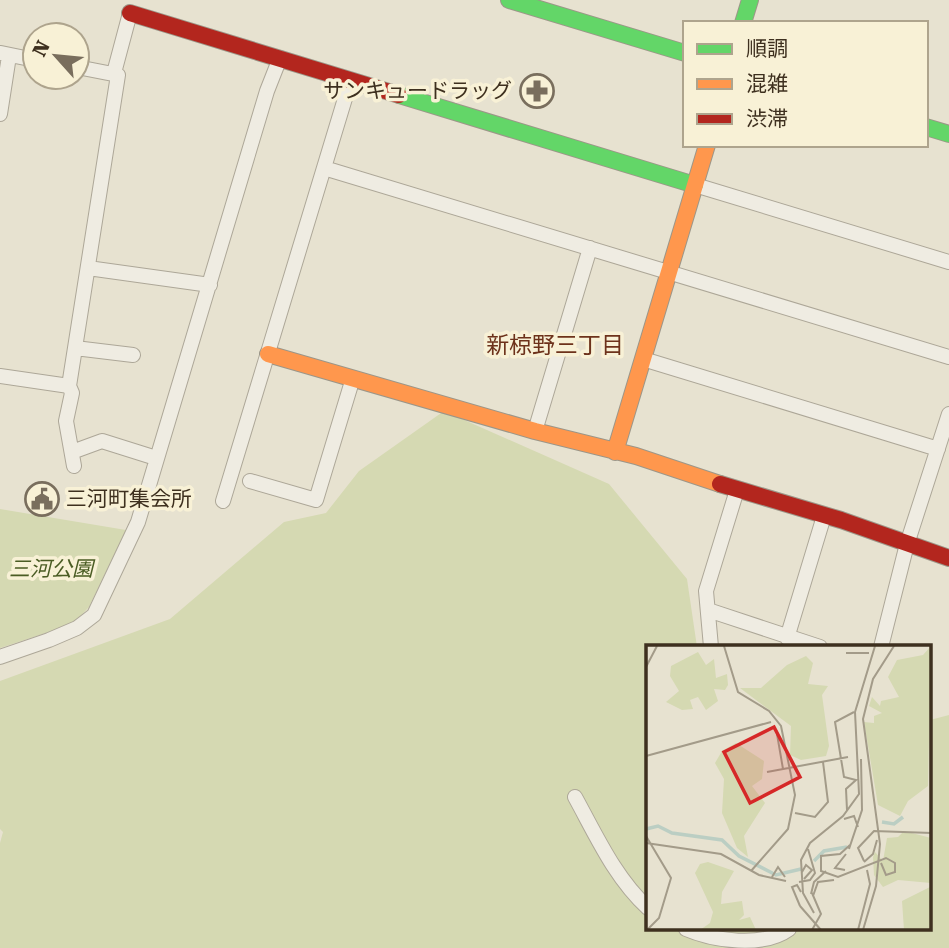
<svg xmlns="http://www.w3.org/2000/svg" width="949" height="948" font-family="'Roboto Serif','Noto Sans JP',serif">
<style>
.green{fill:#d5d9b2}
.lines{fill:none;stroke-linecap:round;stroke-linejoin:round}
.street-casing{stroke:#ada798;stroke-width:16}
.fast-casing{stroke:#9c9688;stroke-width:18}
.slow-casing{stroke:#9c9688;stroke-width:18}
.jam-casing{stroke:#9c9688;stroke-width:18}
.street{stroke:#efece2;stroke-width:14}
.fast{stroke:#63d668;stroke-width:16}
.slow{stroke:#ff974d;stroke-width:16}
.jam{stroke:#b3261e;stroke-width:16}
.labels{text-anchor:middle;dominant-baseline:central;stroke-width:7;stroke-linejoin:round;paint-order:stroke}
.poi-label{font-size:21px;fill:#3e301f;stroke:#f8f1d6;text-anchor:end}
.park-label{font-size:21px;font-style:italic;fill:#4a5c24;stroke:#f8f1d6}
.neighbourhood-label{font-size:23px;fill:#6d321b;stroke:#f8f1d6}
.inset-river{fill:none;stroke:#bbcec3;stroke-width:3.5}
.inset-road{fill:none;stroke:#a39b89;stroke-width:2}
.view{fill:#d62828;fill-opacity:0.15;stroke:#d62828;stroke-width:3.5}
.inset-edge{fill:none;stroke:#3e301f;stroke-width:3.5}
</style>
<rect width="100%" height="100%" fill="#e7e2d0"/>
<path class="green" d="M444,411l165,73 78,95 10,68h-49v282h282v-209l19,-5v233h-949v-105l3,-11 -3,-3v-148l170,-62 114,-97 42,-9 33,-42z
M0,509l126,21 -37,77 -16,17 -73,24z"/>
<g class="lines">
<g class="street-casing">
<path id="street" d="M1,53l34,7
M114,73l16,-60
M0,114l9,-58
M324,168l625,189
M695,185l254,77
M88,268l122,17
M75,348l58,7
M643,359l295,90
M0,376l69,10 49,-311 -41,-8
M69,386l3,7 -6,28 8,45
M535,431l55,-183
M72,452l30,-11 54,17
M250,481l66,19 37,-122
M223,501l127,-419
M708,610l112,37
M787,638l37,-122
M711,647l-5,-56 31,-101
M881,647l26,-103 42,-130
M0,657l49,-17 28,-12 17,-13 44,-93 129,-431 13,-33
M575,797c21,38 40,81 73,111
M686,929c28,12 77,19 103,0"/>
</g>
<g class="fast-casing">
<path id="fast" d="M509,0l176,53
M743,23l7,-23
M399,95l296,90
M926,127l23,7"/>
</g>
<g class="slow-casing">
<path id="slow" d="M268,354l267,77 101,25 84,28
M615,452l92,-307"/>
</g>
<g class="jam-casing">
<path id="jam" d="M130,13l269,82
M720,484l121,36 108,38"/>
</g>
<use href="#street" class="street"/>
<use href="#fast" class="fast"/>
<use href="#slow" class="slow"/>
<use href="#jam" class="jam"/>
</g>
<defs>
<g id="pharmacy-ring" transform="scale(1.75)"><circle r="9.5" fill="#f8f1d6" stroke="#796e5d" stroke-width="1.5"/><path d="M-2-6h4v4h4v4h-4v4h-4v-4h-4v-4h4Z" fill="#796e5d"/></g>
<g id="civic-ring" transform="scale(1.75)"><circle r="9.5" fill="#f8f1d6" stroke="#796e5d" stroke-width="1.5"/><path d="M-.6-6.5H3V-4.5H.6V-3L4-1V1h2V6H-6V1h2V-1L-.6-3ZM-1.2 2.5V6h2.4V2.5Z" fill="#796e5d"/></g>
</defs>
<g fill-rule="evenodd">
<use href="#pharmacy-ring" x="537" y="91"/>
<use href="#civic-ring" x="42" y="499"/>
</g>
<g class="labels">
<g class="poi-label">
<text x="512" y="91">サンキュードラッグ</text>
<text x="66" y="499" text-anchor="start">三河町集会所</text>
</g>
<g class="park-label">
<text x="51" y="569">三河公園</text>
</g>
<g class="neighbourhood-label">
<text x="555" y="345">新椋野三丁目</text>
</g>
</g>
<g transform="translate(646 645)">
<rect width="285" height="285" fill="#e7e2d0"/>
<path d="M285,1l-3,140 -20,15 -8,15 -22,-11 -14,-83 10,1v-7l8,-3 -13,-7 3,-9 8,9 1,-5 18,-4 -11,-20 9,-17 26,-5zM52,7l8,13 8,-6 2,19 11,-4 1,11 -3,5 -11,-1 4,12 -12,9 -8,-13 -8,3 3,9 -11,1 -16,-8 13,-11 -9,-15 1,-10zM160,11l7,7 -5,21 20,2 -6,9 7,51 -3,10 -25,4 -11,-5 1,-29 -51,-38h21l26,-23zM90,98l28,18 -2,18 -10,7 13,17 -21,33 4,21 -11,-9 -15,-35 2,-34 -9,-16 7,-12zM258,186l27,7v45l-33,-3 -15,7 -9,-12 -1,-18 2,-5 8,9 4,-23 11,-1zM62,217l26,9 -12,21 -1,12 21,-3 2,14 -5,5 11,-3 6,13h-56l10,-7 3,-11 -18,-39 5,-9zM286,241l-1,44h-27l-2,-29z" fill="#d5d9b2"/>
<path class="inset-river" d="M236,177l12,2 9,-7M0,184l12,-3 14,7 50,7 17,16 37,19 25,-6M168,216l10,-10 23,-4"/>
<path class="inset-road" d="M78,1l14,46 31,19 12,15 14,69 -7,34 -37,42M200,8h23M0,22l11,-21M131,89l6,35M0,111l125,-34M121,127l81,-15M201,165l-1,-21 10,-9 -12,-3 -9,-55 19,-10M149,168l20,4 13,-15 -5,-40M198,174l10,-3 4,11M0,191l25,42 -12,40 -12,12M0,198l75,11 38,21 27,6M204,200l-10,9 -19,2v15l17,6 48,-19 9,5v9l-9,3 -5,-12M203,204l13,-39 -1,-51M218,216l-6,-13 16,-17 58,2M218,217l9,-8 4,-14M199,225l-10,-2 11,-14M156,227l4,-7 6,5 -8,9M126,232l6,-10 7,10M153,237l11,-2 5,-7 -7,-24M165,249l3,-12 12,-11M167,251l5,-14 16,-2M154,261l21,24M154,261l-8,-19 5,-2 4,7M168,268l-11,-20 -2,-33 9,-17 33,-27 16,-22 -4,-82 20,-66M166,285l9,-16 -9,-21M212,285l12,-46 -3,-14M217,285l13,-44 4,-42 -17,-125 10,-40 21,-33"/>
<path class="view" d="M128,82l26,50 -50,26 -26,-51z"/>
<rect width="285" height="285" class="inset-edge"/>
</g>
<rect x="683" y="21" width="245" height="126" fill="#f8f1d6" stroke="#aea48d" stroke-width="2"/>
<rect x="697" y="44" width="35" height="10" fill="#63d668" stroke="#aea48d" stroke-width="2"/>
<text x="746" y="56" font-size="21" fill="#3e301f">順調</text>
<rect x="697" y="79" width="35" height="10" fill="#ff974d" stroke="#aea48d" stroke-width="2"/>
<text x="746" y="91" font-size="21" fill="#3e301f">混雑</text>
<rect x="697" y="114" width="35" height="10" fill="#b3261e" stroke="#aea48d" stroke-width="2"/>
<text x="746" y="126" font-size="21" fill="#3e301f">渋滞</text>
<g transform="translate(56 56) rotate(297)"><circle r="33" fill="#f8f1d6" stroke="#aea48d" stroke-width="2"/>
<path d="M0-5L12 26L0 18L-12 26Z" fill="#796e5d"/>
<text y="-10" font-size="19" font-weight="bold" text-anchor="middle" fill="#3e301f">N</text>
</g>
</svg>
